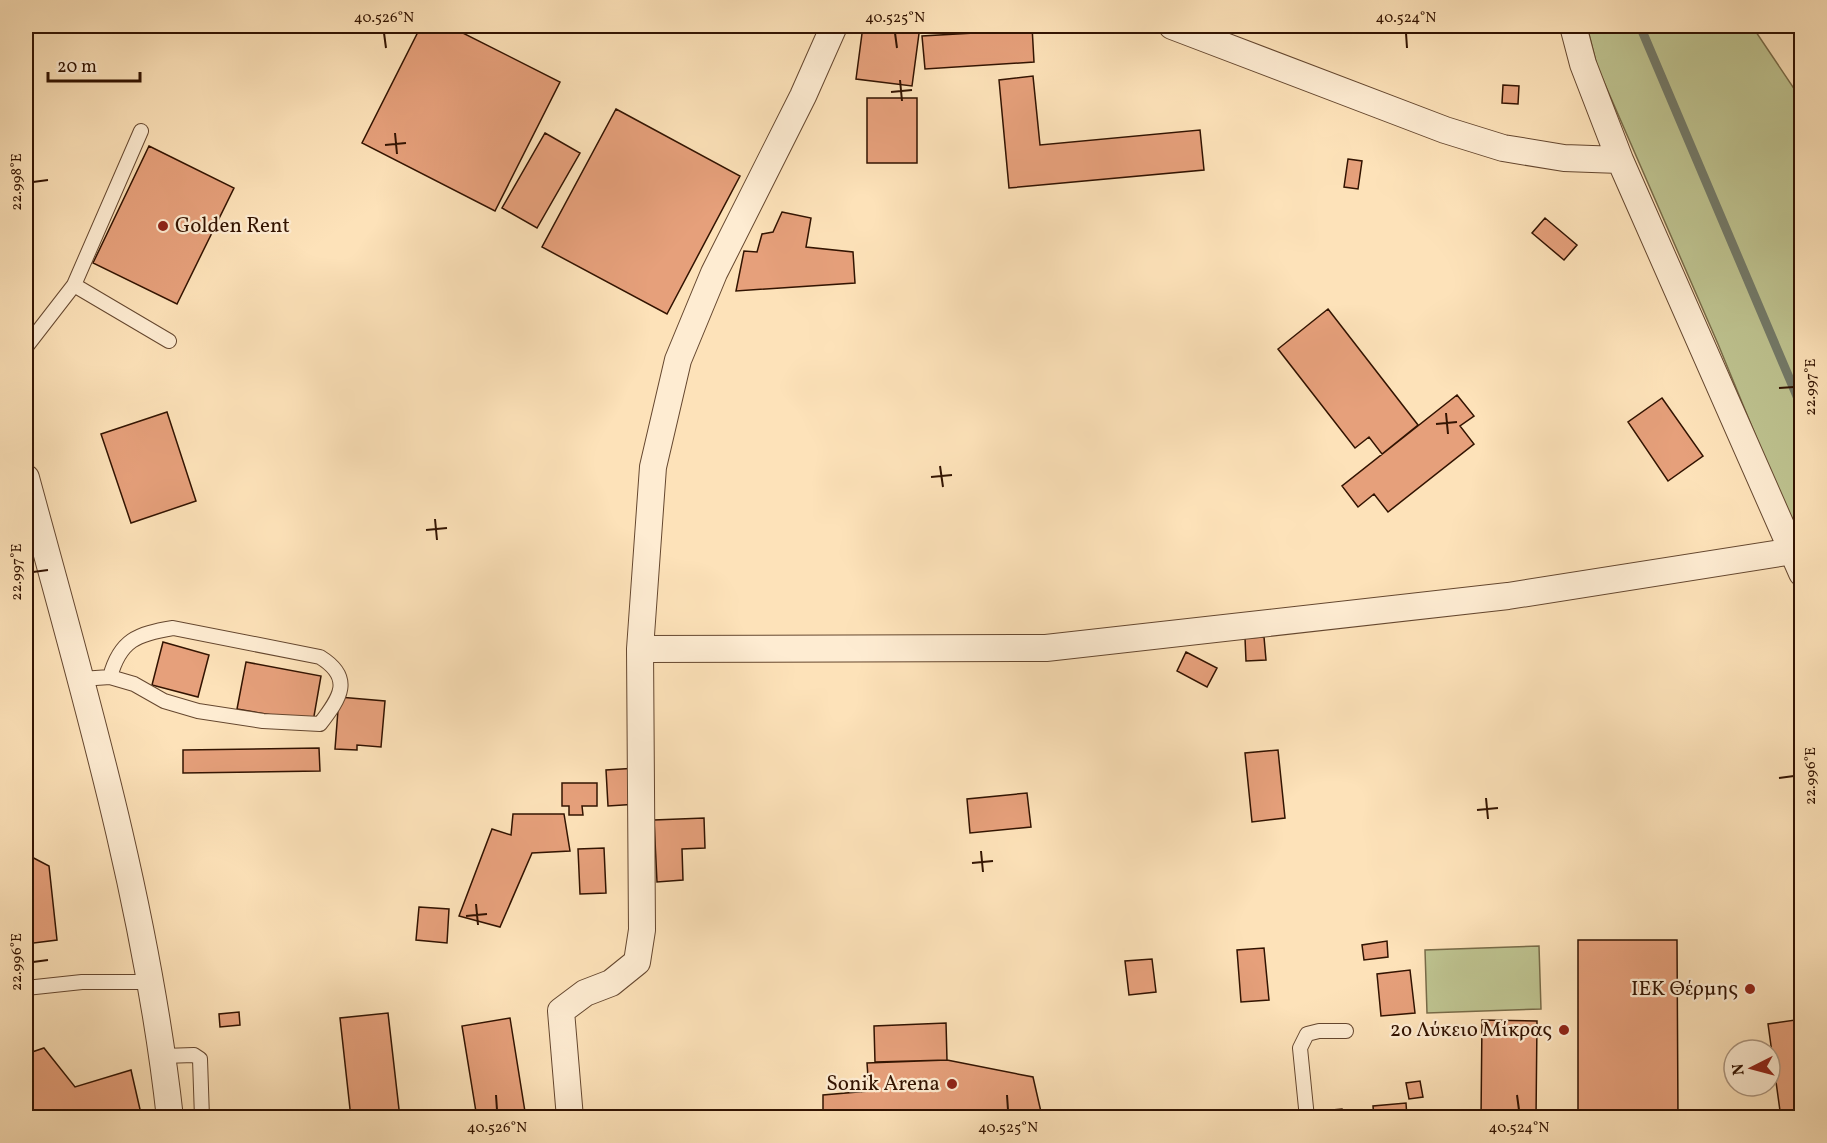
<svg xmlns="http://www.w3.org/2000/svg" width="1827" height="1143" font-family="Vollkorn,serif">
<style>
.green{fill:#bec390;stroke:#786b48;stroke-width:1.5}
.lines{fill:none;stroke-linecap:round;stroke-linejoin:round}
.stream{stroke:#737a69;stroke-width:9}
.building{fill:#e6a07b;stroke:#321301;stroke-width:1.5}
.service-casing{stroke:#65472f;stroke-width:16}
.minor-casing{stroke:#65472f;stroke-width:28}
.service{stroke:#feecd2;stroke-width:14}
.minor{stroke:#feecd2;stroke-width:26}
.ticks{fill:none;stroke:#321301;stroke-width:2}
.poi-dot{fill:#8f2418;stroke:#feecd2;stroke-width:2}
.labels{text-anchor:middle;dominant-baseline:central;stroke-width:4.5;stroke-linejoin:round;paint-order:stroke}
.poi-label{font-size:21px;fill:#321301;stroke:#feecd2;text-anchor:end}
.neatline{fill:none;stroke:#321301;stroke-width:2}
.ticks-label{font-size:15px;text-anchor:middle;fill:#321301}
</style>
<rect width="100%" height="100%" fill="#fde2b9"/>
<filter id="stains"><feTurbulence type="fractalNoise" baseFrequency=".00333" numOctaves="4"/><feColorMatrix values="0 0 0 0 .2 0 0 0 0 .09 0 0 0 0 .02 0 0 0 .5 -.17"/></filter>
<radialGradient id="worn" r=".72"><stop offset=".6" stop-color="#630" stop-opacity="0"/><stop offset="1" stop-color="#630" stop-opacity=".3"/></radialGradient>
<path class="green" d="M1587,26h165l49,73v447l-83,-202 -121,-278z
M1539,946l2,63 -114,4 -2,-63z"/>
<g class="lines">
<path class="stream" d="M1640,26l162,382"/>
</g>
<path class="building" d="M421,26h28l111,56 -65,129 -133,-68z
M863,26h57l-8,60 -56,-7z
M973,26h59l2,36 -109,7 -3,-33 52,-3z
M1033,76l7,69 160,-15 4,40 -195,18 -10,-108z
M1503,85l16,1 -1,18 -16,-1z
M867,98h50v65h-50z
M616,109l124,67 -73,138 -125,-67z
M545,133l35,20 -43,75 -35,-20z
M149,146l85,42 -57,116 -84,-41z
M1348,159l14,2 -4,28 -14,-2z
M782,212l29,6 -5,29 47,5 2,31 -119,8 8,-40 13,1 5,-18 11,-2z
M1545,218l32,27 -13,15 -32,-27z
M1328,309l90,116 -36,29 -13,-17 -14,11 -77,-99z
M1457,395l17,21 -14,10 14,18 -86,68 -14,-18 -16,13 -16,-21z
M1662,398l41,58 -35,25 -40,-59z
M167,412l29,89 -65,22 -30,-89z
M1264,637l2,23 -20,1 -1,-23z
M163,642l46,13 -11,42 -46,-12z
M1186,652l31,16 -10,19 -30,-16z
M246,662l75,14 -8,46 -76,-13z
M339,697l46,4 -4,46 -24,-2v5l-22,-1z
M319,748l1,23 -137,2v-23z
M1278,750l7,68 -33,4 -7,-69z
M637,768l1,36 -30,2 -2,-36z
M562,783h35v23h-15l1,9h-14v-9h-7z
M1027,793l4,34 -61,6 -3,-34z
M513,814h51l6,37 -38,2 -32,74 -41,-11 33,-87 19,6z
M704,818l1,30 -23,1 1,31 -26,2 -3,-62z
M604,848l2,45 -26,1 -2,-45z
M26,854l23,12 8,74 -31,4z
M419,907l30,2 -2,34 -31,-3z
M1578,940h99l1,178h-100z
M1387,941l1,16 -24,3 -2,-15z
M1264,948l5,52 -28,2 -4,-52z
M1152,959l4,33 -27,3 -4,-34z
M1410,970l5,43 -34,3 -4,-42z
M239,1012l1,13 -20,2 -1,-13z
M388,1013l12,105h-49l-11,-100z
M510,1018l16,100h-49l-15,-92z
M1802,1019v99h-21l-13,-94z
M1482,1020l55,1 -1,97h-55z
M946,1023l1,37 -72,2 -1,-36z
M44,1048l31,39 56,-17 11,48h-116v-64z
M947,1060l86,17 8,35 11,-1 1,7h-230v-23l46,-4 -2,-28z
M1420,1081l3,16 -14,2 -3,-16z
M1406,1103l1,15h-33l-1,-12z
M1342,1109l1,9h-33v-6z"/>
<g class="lines">
<g class="service-casing">
<path id="service" d="M74,285l95,56
M26,347l48,-62 67,-154
M81,679l29,-2 24,7 30,17 34,10 65,10 57,3c20,-26 34,-46 0,-67l-147,-29c-36,6 -53,12 -63,49
M26,988l56,-6h67
M163,1056l31,-1 6,4 2,59
M1307,1118l-7,-70 7,-14 12,-3h27"/>
</g>
<g class="minor-casing">
<path id="minor" d="M1172,26l273,104 58,18 61,10 56,2 -37,-96 -10,-38
M1620,160l182,413
M26,478c57,210 120,422 144,640
M640,649l13,-182 25,-107 36,-87 89,-177 31,-70
M570,1118l-9,-107 24,-18 26,-10 26,-21 5,-32 -2,-281 406,-1 462,-52 285,-45"/>
</g>
<use href="#service" class="service"/>
<use href="#minor" class="minor"/>
</g>
<path class="ticks" d="M384,33l2,15M895,33l2,15M1406,33l1,15M900,80l2,21M891,92l21,-2M395,133l2,21M385,145l21,-2M33,182l15,-2M1779,388l15,-1M1446,413l2,21M1436,424l21,-2M940,466l3,21M931,477l21,-2M435,519l2,21M426,530l21,-2M33,572l15,-2M1779,778l15,-2M1486,798l2,21M1477,810l21,-2M981,851l2,21M972,863l21,-2M476,904l2,21M466,916l21,-2M33,962l15,-2M496,1095l1,15M1007,1095l1,15M1517,1095l2,15"/>
<g class="poi-dot">
<circle cx="163" cy="226" r="6"/>
<circle cx="1750" cy="989" r="6"/>
<circle cx="1564" cy="1030" r="6"/>
<circle cx="952" cy="1084" r="6"/>
</g>
<g class="labels">
<g class="poi-label">
<text x="175" y="226" text-anchor="start">Golden Rent</text>
<text x="1738" y="989">ΙΕΚ Θέρμης</text>
<text x="1552" y="1030">2ο Λύκειο Μίκρας</text>
<text x="940" y="1084">Sonik Arena</text>
</g>
</g>
<rect width="1827" height="1143" fill="none" stroke="#fde2b9" stroke-width="66"/>
<g transform="translate(1752 1068) rotate(264)"><circle r="28" fill="#feecd2" stroke="#ac957e" stroke-width="1.5"/>
<path d="M0-4.5L10 22L0 15L-10 22Z" fill="#8f2418"/>
<text y="-9" font-size="16" font-weight="bold" text-anchor="middle" fill="#321301">N</text>
</g>
<path d="M48 72v9h92v-9" fill="none" stroke="#321301" stroke-width="3"/>
<text x="57" y="72" font-size="18" fill="#321301" stroke="#feecd2" stroke-width="4.5" paint-order="stroke">20 m</text>
<rect x="33" y="33" width="1761" height="1077" class="neatline"/>
<g class="ticks-label">
<text x="384" y="22">40.526°N</text>
<text x="895" y="22">40.525°N</text>
<text x="1406" y="22">40.524°N</text>
<text transform="translate(16 182) rotate(-90)" y="5">22.998°E</text>
<text transform="translate(1810 387) rotate(-90)" y="5">22.997°E</text>
<text transform="translate(16 572) rotate(-90)" y="5">22.997°E</text>
<text transform="translate(1810 776) rotate(-90)" y="5">22.996°E</text>
<text transform="translate(16 962) rotate(-90)" y="5">22.996°E</text>
<text x="497" y="1132">40.526°N</text>
<text x="1008" y="1132">40.525°N</text>
<text x="1519" y="1132">40.524°N</text>
</g>
<rect width="100%" height="100%" filter="url(#stains)"/>
<rect width="100%" height="100%" fill="url(#worn)"/>
</svg>
